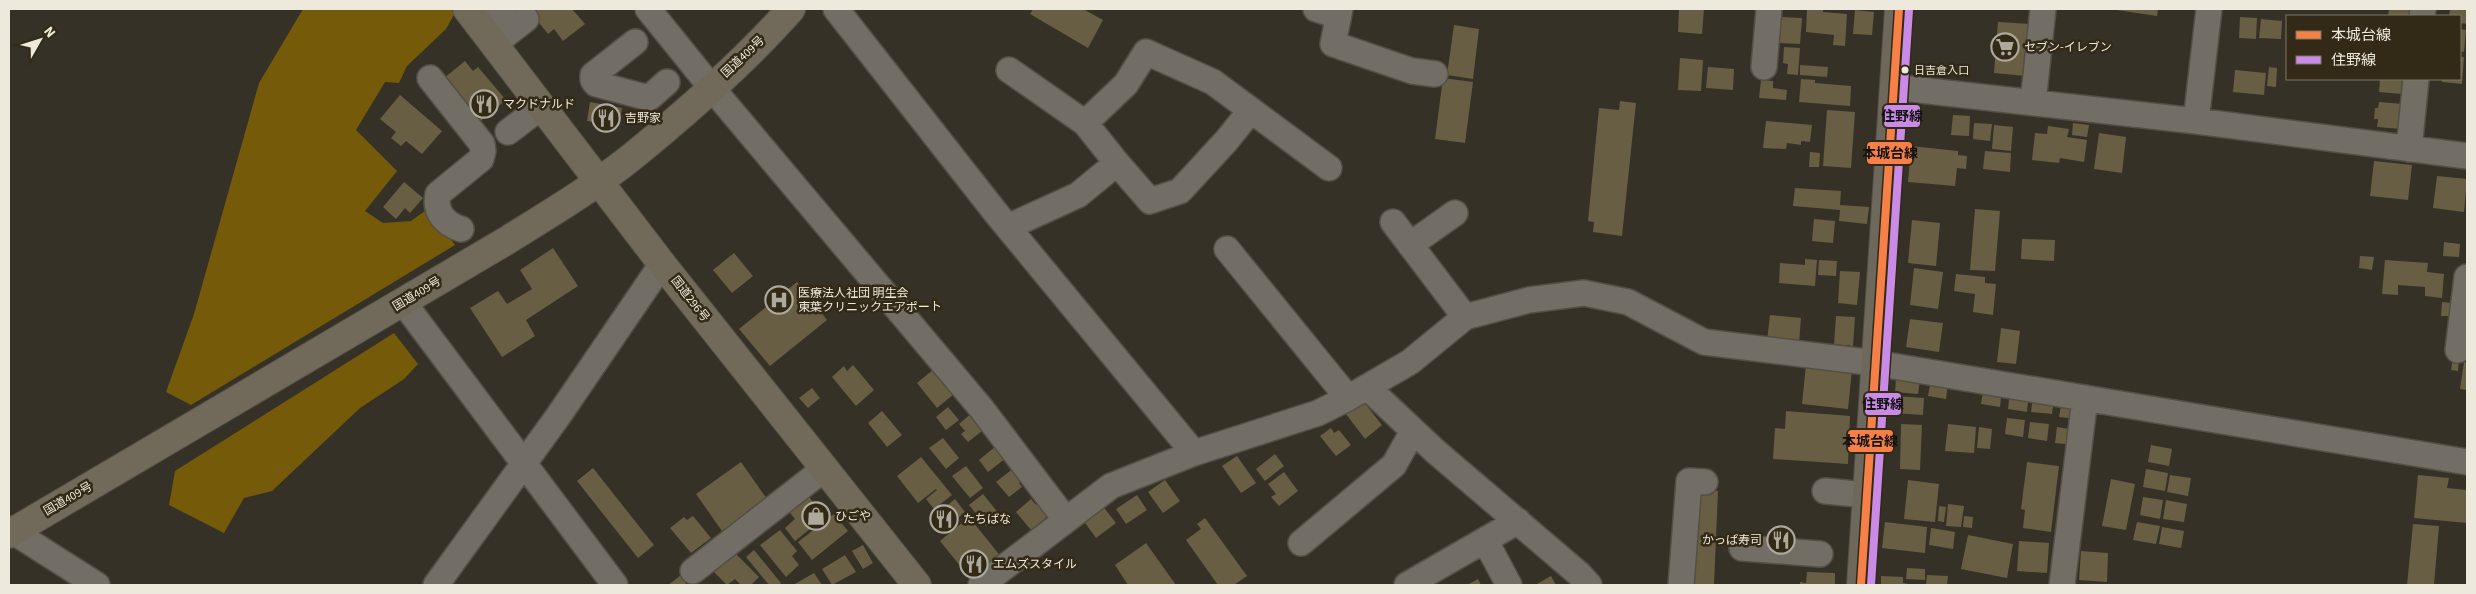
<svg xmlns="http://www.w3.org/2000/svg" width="2476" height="594" font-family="'Source Sans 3','Noto Sans JP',sans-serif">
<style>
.forest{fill:#755a09}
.building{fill:#685e44}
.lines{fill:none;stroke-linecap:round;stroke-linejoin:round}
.minor-casing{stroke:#534f45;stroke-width:28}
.major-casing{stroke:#534f45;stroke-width:30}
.highway-casing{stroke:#534f45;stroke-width:30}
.minor{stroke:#726e66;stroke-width:25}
.major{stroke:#6d685b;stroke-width:28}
.highway{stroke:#716a5a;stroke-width:28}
.bus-1-casing{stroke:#322a16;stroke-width:11}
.bus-2-casing{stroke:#322a16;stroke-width:11}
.bus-1{stroke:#f78048;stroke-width:8}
.bus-2{stroke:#ca8be6;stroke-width:8}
.bus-dot{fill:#eee9dd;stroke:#322a16;stroke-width:2}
.labels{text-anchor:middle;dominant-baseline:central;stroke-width:5;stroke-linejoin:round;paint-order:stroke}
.bus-label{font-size:11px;fill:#eee9dd;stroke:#322a16;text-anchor:start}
.poi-label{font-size:12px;fill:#eee9dd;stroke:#322a16;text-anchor:start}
.street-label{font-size:12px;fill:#eee9dd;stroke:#322a16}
.line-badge{stroke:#322a16;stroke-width:2}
.pale-badge-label{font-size:14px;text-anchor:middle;font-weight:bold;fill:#111}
</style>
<rect width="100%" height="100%" fill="#363126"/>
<path class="forest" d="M303,9h148l4,4 -9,16 -39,37 -8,17 -14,-1 -29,48 41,41 -32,40 18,12 28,-2 18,-13 26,37 -264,160 -25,-13 28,-78 65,-231z
M394,333l24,31 -14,15 -44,29 -88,83 -28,7 -20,35 -55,-28 6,-34z"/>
<path class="building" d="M528,9h44l13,15 -22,17 -9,-12 -6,5z
M1033,9h50l20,11 -15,28 -58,-34z
M1679,9h25l-2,25 -24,-2z
M1807,9h16v3l24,2 -2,32 -12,-1 1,-10 -28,-3z
M2110,9h48l-1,7z
M2389,9h26l-1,7h-26z
M2450,9h17v15l-7,-1v-7h-11z
M1855,10l19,2 -2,23 -19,-1z
M1781,17l21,1 -2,26 -21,-1z
M2240,17l17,1 -1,21 -17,-1z
M2261,19l21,2 -1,18 -22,-1z
M1998,22l32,2 -4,52 -32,-3z
M1454,25l25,4 -6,50 -26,-4z
M2460,29l6,1 -2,22 -4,-1z
M1784,47l16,1 -2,27 -11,-1 1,-10 -5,-1z
M2460,57h4l-2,27 -20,-2v-3h18z
M1680,58l23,2 -2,31 -23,-1z
M465,61l8,10 5,-4 28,33 -28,23 -34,-45z
M1800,65l28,2 -1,10 -27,-2z
M1708,67l26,2 -1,21 -27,-2z
M2269,67l8,1 -1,19 -9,-1z
M2235,70l31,3 -2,22 -31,-3z
M1443,78l30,4 -8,61 -30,-4z
M1801,79l14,1v3l36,3 -1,20 -51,-4z
M2380,79h22l-1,15 -22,-2z
M1761,80l12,1v7l14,2 -1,10 -27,-2z
M400,95l42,36 -20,23 -16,-13 -5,5 -10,-8 5,-6 -16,-13z
M1620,101l16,2 -14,133 -29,-4 1,-10 -6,-1 11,-113 20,2z
M590,102l32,6 -3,18 -32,-5z
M2379,102l24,2 -2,25 -24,-2 1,-8h-4l1,-11h3z
M1827,110l28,2 -4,56 -28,-2z
M1953,115l17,1 -1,20 -18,-1z
M1766,121l46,4 -2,17 -9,-1v4l-14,-2 -1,6 -23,-1z
M1974,123l18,1 -2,17 -17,-2z
M2073,123l16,2 -2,12 -15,-2z
M1994,125l19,2 -2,24 -19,-2z
M2048,126l21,3 -2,8 20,3 -3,22 -24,-4 -1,5 -27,-3 3,-27 12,1z
M2099,133l27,4 -4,36 -28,-4z
M1911,146l47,5v4l9,1 -1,13 -9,-1 -2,18 -47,-4z
M1985,151l26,2 -1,19 -27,-3z
M1810,152l10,1 -1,14h-10z
M2374,161l38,4 -4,35 -38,-4z
M2437,176l30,3 -3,33 -31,-4z
M404,182l19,16 -13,15 -5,-5 -9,11 -13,-12z
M1795,188l46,3 -1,14 29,2 -2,17 -28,-3 1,-11 -47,-4z
M1975,209l25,2 -5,60 -25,-1z
M1814,219l21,2 -2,22 -21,-2z
M1912,220l28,3 -4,43 -28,-3z
M2022,239l33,1 -1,21 -33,-2z
M2444,242l16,2 -1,13 -16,-1z
M553,248l25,38 -52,34 9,16 -33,21 -32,-49 28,-17 9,13 25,-15 -12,-19z
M734,253l19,23 -21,17 -19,-23z
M2360,256l14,1 -2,13 -13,-2z
M1805,259l12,1 -2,26 -36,-3 1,-20 25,2z
M1819,260l18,1 -1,15 -18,-1z
M2385,260l43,3 -1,9 17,2 -2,24 -17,-2v-9l-27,-2v10l-16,-1z
M1914,268l29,4 -5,37 -28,-4z
M1840,271l20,1 -3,33 -19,-2z
M1956,274l29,3v6l11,1 -3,31 -20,-3 2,-18 -21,-3z
M797,282l30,38 -57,46 -31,-37z
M2442,302l9,1 -1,13h-9z
M1770,315l31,3 -2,25 -32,-2z
M1836,316l19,1 -2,29 -19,-2z
M1910,319l33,4 -4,29 -33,-5z
M2001,328l19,3 -4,33 -19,-2z
M2453,358l6,1 -1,12 -7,-1z
M2464,362l3,1v27l-7,-1z
M853,365l21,25 -18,16 -24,-29 12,-11 3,5z
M1806,365l46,5 -4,39 -46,-5z
M934,369l20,25 -17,14 -20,-25z
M1896,378l24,2 -2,14 -23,-2z
M1931,379l17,3 -2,17 -18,-3z
M1984,387l18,2 -2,18 -19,-3z
M812,388l8,10 -12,10 -9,-10z
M2010,391l19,2 -2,19 -19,-3z
M1895,396l29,2 -1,17 -29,-2z
M2033,396l21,2 -2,16 -21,-2z
M2062,400l19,3 -2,16 -20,-2z
M1363,401l19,24 -17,14 -19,-25z
M948,407l11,13 -13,10 -10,-13z
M882,411l20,24 -15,12 -19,-24z
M1786,411l64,5 -2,48 -75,-5 2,-31 10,1z
M973,412l10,12 -4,3 3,4 -14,11 -7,-8 4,-3 -6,-7z
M2007,418l18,2 -2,17 -18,-3z
M2030,422l19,2 -2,17 -19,-3z
M1901,424l21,1 -2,45 -20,-1z
M1948,424l28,3 -2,26 -29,-2z
M1979,427l13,2 -2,20 -13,-1z
M2057,427l19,3 -2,15 -19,-2z
M1331,428l3,5 5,-3 12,15 -15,11 -16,-20z
M943,438l16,20 -13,11 -17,-21z
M2151,445l21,4 -3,17 -21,-4z
M996,446l10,12 -18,14 -9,-12z
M1275,454l9,12 -19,15 -9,-12z
M1237,456l19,27 -15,10 -19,-27z
M921,457l31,38 -18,14 -8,-10 11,-9 -1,-1 -18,14 -21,-27z
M741,462l26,37 -45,32 -26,-37z
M2027,462l32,4 -8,66 -28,-4 2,-18 -4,-1z
M966,466l17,22 -13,10 -18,-22z
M1015,467l10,12 -6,4 3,4 -13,10 -13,-15z
M593,468l61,77 -16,13 -61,-77z
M2146,469l22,4 -3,18 -22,-4z
M1284,472l14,19 -19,15 -8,-9 5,-3 -8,-10z
M2170,475l21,3 -3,18 -21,-4z
M2418,475l31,3 -2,10 20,2v33l-53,-5z
M2111,479l24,5 -9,46 -24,-4z
M1165,480l15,21 -17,12 -15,-21z
M1908,480l31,4 -4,38 -31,-3z
M1695,489l23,2 -4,94h-24z
M805,492l20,25 -30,24 -10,-13 10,-9 -9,-11z
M983,494l17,21 -14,11 -17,-21z
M1137,495l10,15 -21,14 -10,-15z
M2143,497l20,3 -3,19 -20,-4z
M955,499l10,13 -22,18 -10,-13z
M1031,499l5,6 2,-2 10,13 -17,14 -15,-18z
M2166,500l21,4 -3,18 -21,-3z
M1948,504l16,2 -3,21 -15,-1z
M1102,505l14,18 -20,15 -13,-18z
M1939,506l7,1 -2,15 -6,-1z
M834,514l14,17 -36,29 -14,-18z
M693,516l18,22 -20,15 -21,-25 14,-11 3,3z
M1964,516l9,1 -1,11 -9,-1z
M969,517l33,41 -29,24 -33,-41z
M1205,518l42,58 -13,9h-16l-32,-45 15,-11 -4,-5z
M1885,522l42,5 -2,26 -43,-5z
M2137,522l23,4 -4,18 -23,-4z
M2413,524l26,2 -5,59h-27z
M2162,527l22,4 -3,17 -22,-4z
M1931,528l24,4 -2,17 -24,-4z
M780,530l17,21 -5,5 7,9 -13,12 -26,-32z
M1968,535l45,9 -6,34 -46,-9z
M2019,541l30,2 -2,30 -30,-2z
M1146,543l30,42h-48l-13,-20z
M863,545l10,18 -10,6 -11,-18z
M754,550l27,33 -2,2h-10l-23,-28z
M2081,551l27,2 -1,29 -28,-2z
M734,552l25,25 -8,8h-10l-6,-6 -8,6 -13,-13z
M845,555l11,17 -24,13 -10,-16z
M1907,568l18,1v11l-19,-1z
M1807,572l28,1v12h-35v-3l6,1z
M814,573l8,12h-29z
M1927,575l21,1 -1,9h-21z
M680,576l7,9h-19z
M1551,576l5,9h-21z
M1881,576l22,1v6l11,2h-33z
M1478,579l3,6h-14z"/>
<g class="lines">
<g class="minor-casing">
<path id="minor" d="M648,9l63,78 270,321 85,112
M836,9l160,204 198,240
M1316,9l21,7
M1340,9l-7,35 79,27 23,3
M2422,16l1,-7
M481,27l23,-18
M635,42l-42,33v5l3,4 53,14 18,-16
M494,44l32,-25
M1764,67l5,-58
M1009,70l76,53 32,40
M430,78l52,66 1,7 -2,8 -43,35c-4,18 7,30 23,35
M1893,87l303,34 271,35
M2033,103l10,-94
M2196,121l13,-112
M1085,123l41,-39 20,-32 67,30 116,86
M508,132l34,-26
M2409,149l7,-70
M1393,222l72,95
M1008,227l70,-32 39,-32 33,38 30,-10 47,-51 24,-30
M1410,245l45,-32
M1227,249l121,149
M403,302l212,283
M2458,350l9,-73
M1367,387l68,64 144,123 10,11
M1825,491l41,4
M9,529l88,56
M1485,540l24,45
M1301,543l93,-78 19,-34
M1742,548l78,6
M693,571l131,-102
M436,585l123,-170 103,-151
M981,585l130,-99 83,-33 124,-40 30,-15 62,-36 55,-45 64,-17 55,-7 44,9 76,40 171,21 592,99
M1407,585l111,-64
M1681,585l8,-104 16,1
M2062,585l23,-187"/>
</g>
<g class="major-casing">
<path id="major" d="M1861,585l38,-576"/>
</g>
<g class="highway-casing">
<path id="highway" d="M467,9l195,255 255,321
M9,534l497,-293c43,-27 87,-53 127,-85 54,-44 112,-95 158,-147"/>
</g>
<use href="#minor" class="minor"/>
<use href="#major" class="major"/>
<use href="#highway" class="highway"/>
<g class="bus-1-casing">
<path id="bus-1" d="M1861,585l38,-576"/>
</g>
<g class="bus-2-casing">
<path id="bus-2" d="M1871,585l38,-575"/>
</g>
<use href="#bus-1" class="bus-1"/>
<use href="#bus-2" class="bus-2"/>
</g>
<defs>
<g id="supermarket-ring" transform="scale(1.4375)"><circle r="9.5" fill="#322a16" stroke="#aea99d" stroke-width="1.5"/><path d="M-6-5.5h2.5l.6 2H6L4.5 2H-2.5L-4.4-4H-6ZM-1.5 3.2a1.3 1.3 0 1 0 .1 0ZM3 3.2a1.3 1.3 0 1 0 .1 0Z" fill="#aea99d"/></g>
<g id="restaurant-ring" transform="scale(1.4375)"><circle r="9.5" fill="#322a16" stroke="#aea99d" stroke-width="1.5"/><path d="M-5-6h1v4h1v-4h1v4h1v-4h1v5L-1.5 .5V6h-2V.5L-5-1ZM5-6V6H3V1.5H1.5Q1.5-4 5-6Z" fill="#aea99d"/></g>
<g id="hospital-ring" transform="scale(1.4375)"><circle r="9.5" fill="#322a16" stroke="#aea99d" stroke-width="1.5"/><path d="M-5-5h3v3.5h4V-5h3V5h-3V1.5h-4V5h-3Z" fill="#aea99d"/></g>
<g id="shop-ring" transform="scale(1.4375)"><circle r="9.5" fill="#322a16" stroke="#aea99d" stroke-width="1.5"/><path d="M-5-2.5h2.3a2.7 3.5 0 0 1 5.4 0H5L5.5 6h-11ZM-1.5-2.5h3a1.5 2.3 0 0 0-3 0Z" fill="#aea99d"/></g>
</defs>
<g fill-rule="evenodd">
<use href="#supermarket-ring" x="2005" y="47"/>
<use href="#restaurant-ring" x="484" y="104"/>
<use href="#restaurant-ring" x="606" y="118"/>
<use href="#hospital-ring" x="779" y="300"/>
<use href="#shop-ring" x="816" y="516"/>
<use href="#restaurant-ring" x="944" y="519"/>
<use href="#restaurant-ring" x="1781" y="540"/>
<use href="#restaurant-ring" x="974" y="564"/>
</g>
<circle class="bus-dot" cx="1905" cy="70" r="4.5"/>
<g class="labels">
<g class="bus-label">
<text x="1914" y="70">日吉倉入口</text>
</g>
<g class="poi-label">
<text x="2024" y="47">セブン-イレブン</text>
<text x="503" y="104">マクドナルド</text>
<text x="625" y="118">吉野家</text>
<text x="798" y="293">医療法人社団 明生会<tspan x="798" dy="14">東葉クリニックエアポート</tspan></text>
<text x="835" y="516">ひごや</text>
<text x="963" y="519">たちばな</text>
<text x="1762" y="540" text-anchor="end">かっぱ寿司</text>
<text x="993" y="564">エムズスタイル</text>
</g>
<g class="street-label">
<text transform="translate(743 57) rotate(-43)">国道409号</text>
<text transform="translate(417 294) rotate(-31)">国道409号</text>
<text transform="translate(690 299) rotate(52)">国道296号</text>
<text transform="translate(68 499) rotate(-30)">国道409号</text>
</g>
</g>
<g class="line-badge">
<rect x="1883" y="104" width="38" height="24" rx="5" fill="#ca8be6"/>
<rect x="1866" y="141" width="47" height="24" rx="5" fill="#f78048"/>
<rect x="1864" y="392" width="38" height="24" rx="5" fill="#ca8be6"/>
<rect x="1847" y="429" width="47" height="24" rx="5" fill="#f78048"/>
</g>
<g class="pale-badge-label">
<text x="1902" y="121">住野線</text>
<text x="1890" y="158">本城台線</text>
<text x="1883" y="409">住野線</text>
<text x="1870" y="446">本城台線</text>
</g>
<rect width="2476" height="594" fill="none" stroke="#eee9dd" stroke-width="20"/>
<rect x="2286" y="15" width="175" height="65" fill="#322a16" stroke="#7d7666"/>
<rect x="2296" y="31" width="25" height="8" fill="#f78048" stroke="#7d7666"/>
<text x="2331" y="40" font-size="15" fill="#eee9dd">本城台線</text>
<rect x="2296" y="56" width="25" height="8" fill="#ca8be6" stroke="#7d7666"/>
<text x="2331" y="65" font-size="15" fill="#eee9dd">住野線</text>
<g transform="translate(40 40) rotate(51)" stroke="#322a16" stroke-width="4" paint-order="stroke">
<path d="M0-4L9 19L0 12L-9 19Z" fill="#eee9dd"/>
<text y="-8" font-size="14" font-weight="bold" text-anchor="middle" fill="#eee9dd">N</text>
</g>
</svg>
